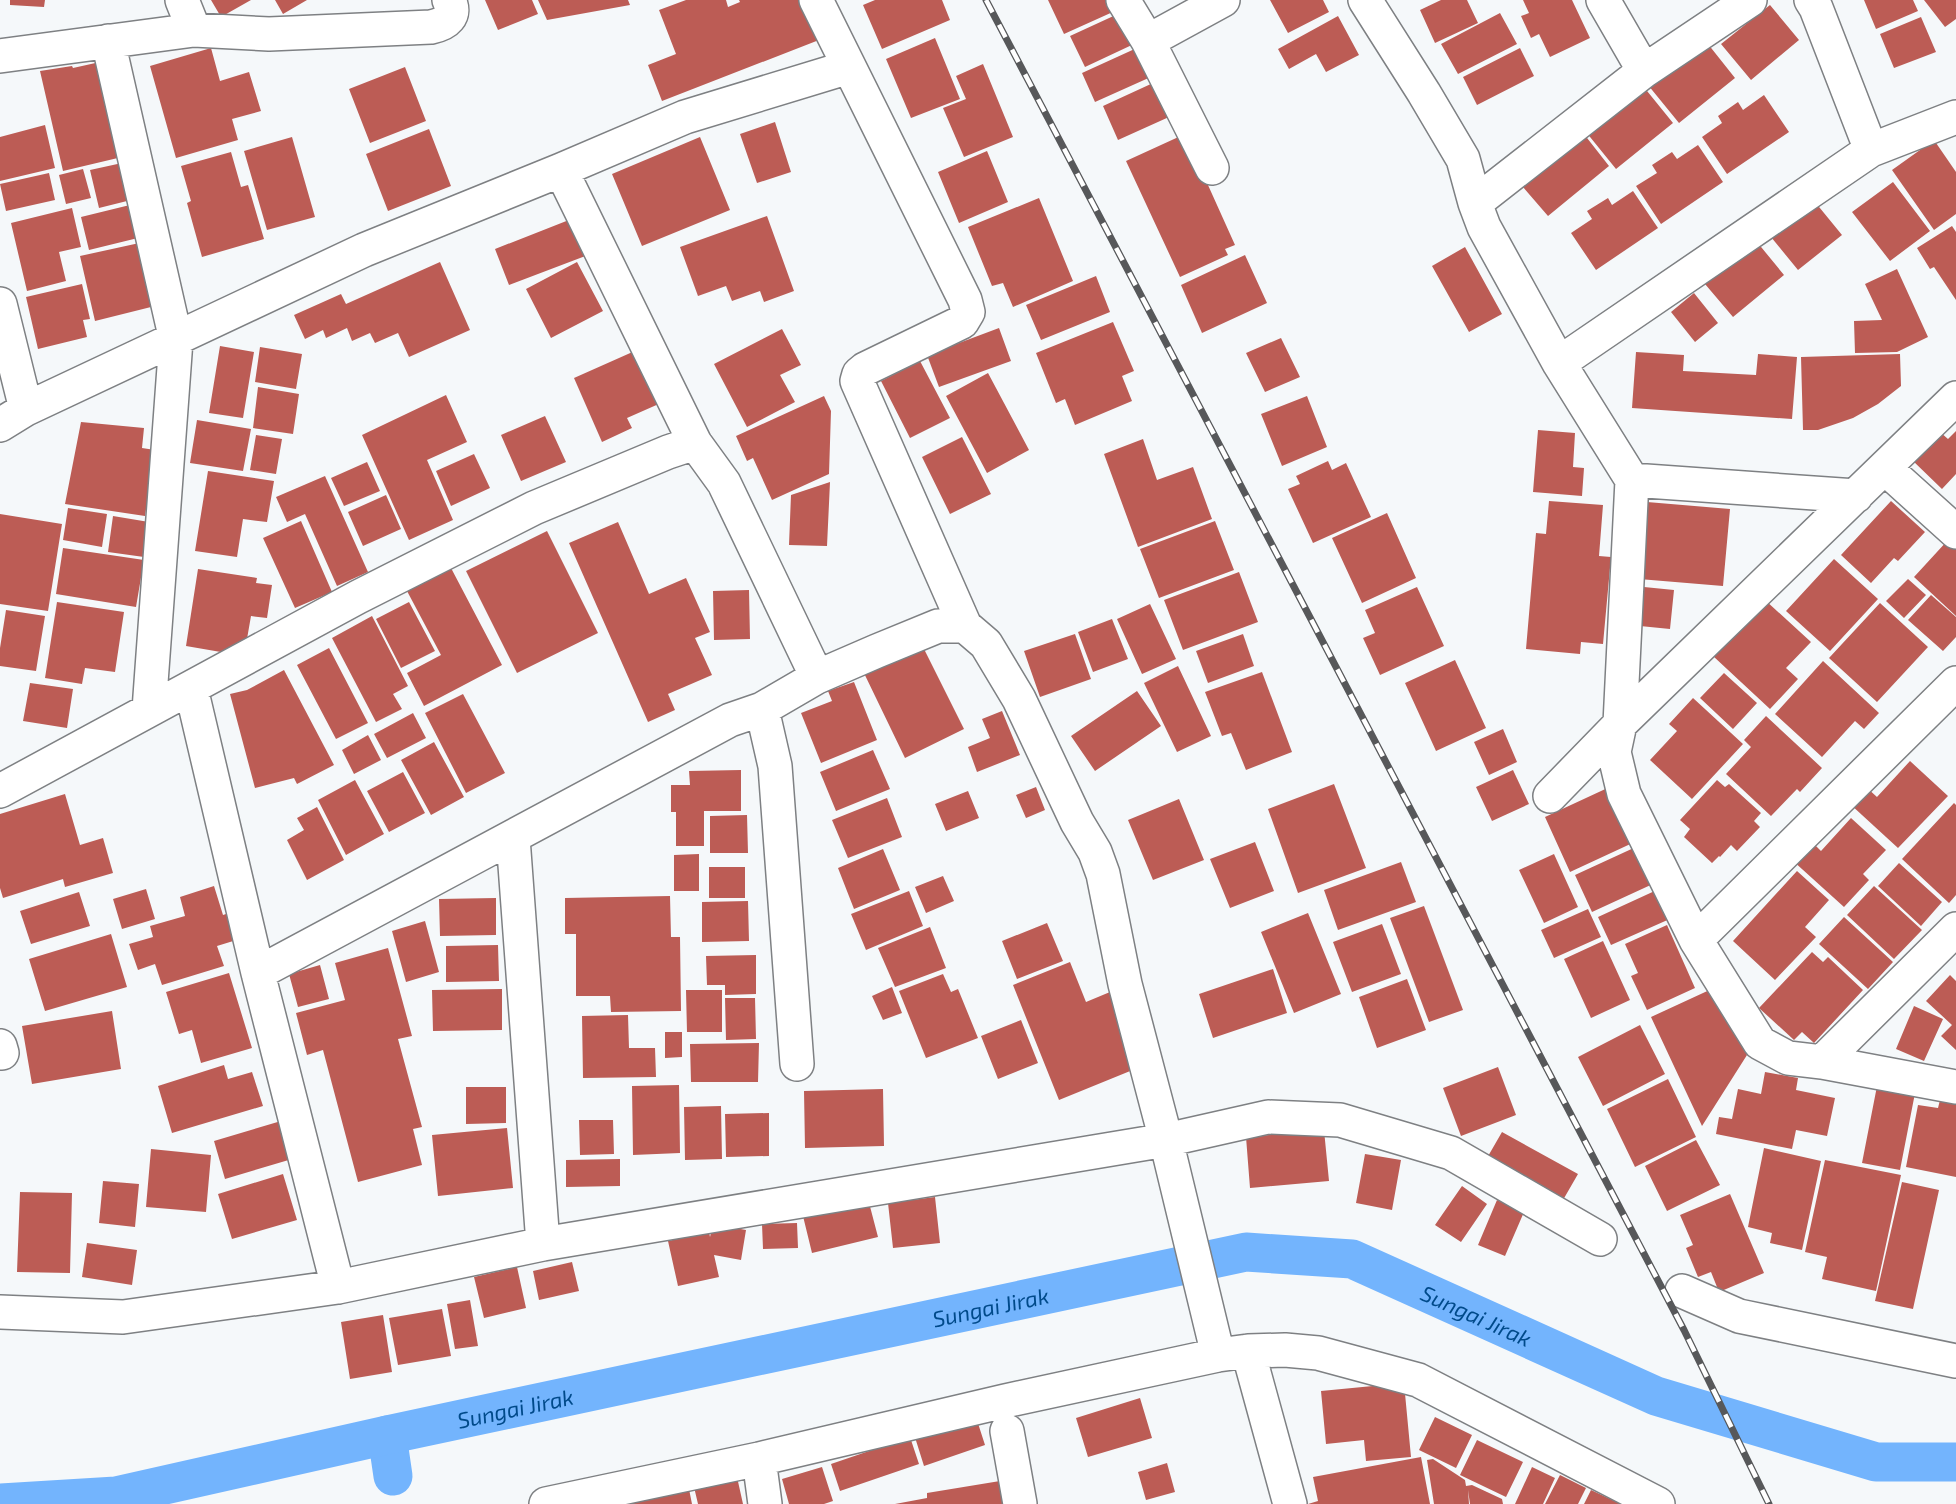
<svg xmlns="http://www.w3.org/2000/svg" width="1956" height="1504" font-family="'Exo 2',sans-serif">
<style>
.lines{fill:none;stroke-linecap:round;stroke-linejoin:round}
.canal{stroke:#73b4fd;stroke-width:39}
.building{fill:#bc5c55}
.street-casing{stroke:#7e8083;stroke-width:36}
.street{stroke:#fff;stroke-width:33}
.rail-casing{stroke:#57585a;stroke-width:7}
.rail{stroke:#fff;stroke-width:4.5;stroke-dasharray:14;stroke-linecap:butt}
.labels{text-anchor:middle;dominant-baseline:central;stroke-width:5;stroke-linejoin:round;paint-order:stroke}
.water-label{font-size:22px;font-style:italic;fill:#004a8a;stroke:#fff}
</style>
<rect width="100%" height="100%" fill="#f5f8fa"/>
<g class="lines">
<g class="canal">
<path d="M387,1435l6,41"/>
<path id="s1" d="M0,1503l116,-7 271,-61 859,-183 106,7 304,137 220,66h80"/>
</g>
</g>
<path class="building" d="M10,0h35l-1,7 -34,-2z
M211,0h40l-30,17z
M275,0h32l-24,14z
M485,0h47l6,14 -40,16z
M538,0h90l2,5 -83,15z
M686,0h40l2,7 12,-5 -1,-2h64l16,40 -157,61 -14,-36 28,-11 -17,-44z
M875,0h67l8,20 -68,29 -19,-44z
M1048,0h62l5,11 -51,23z
M1270,0h53l6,12 -41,21z
M1441,0h26l11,23 -43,20 -15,-33z
M1523,0h49l18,38 -40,19 -11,-23 -8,4 -10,-22 8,-3z
M1864,0h49l5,11 -42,18z
M1924,0h32v19l-11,8z
M1770,5l29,35 -48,40 -30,-36z
M1120,13l14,31 -49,23 -15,-31z
M1500,13l17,31 -59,30 -17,-30z
M1338,16l21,39 -33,17 -10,-18 -27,15 -11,-20z
M1921,17l15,35 -42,16 -14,-34z
M935,38l25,61 -49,19 -25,-59z
M1704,39l31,39 -56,45 -31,-38z
M1139,47l14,29 -58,26 -13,-29z
M211,48l9,33 29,-9 12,39 -29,8 6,21 -62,18 -26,-92z
M1520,48l14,28 -57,29 -14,-28z
M100,62l22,95 -59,14 -23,-100 32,-5 1,2z
M983,64l30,73 -49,20 -21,-49 23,-9 -10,-23z
M405,67l21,54 -56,22 -21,-54z
M1153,83l16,34 -51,23 -15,-34z
M1643,86l30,37 -57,46 -30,-37z
M1764,95l25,37 -62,42 -25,-37 20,-14 -4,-7 20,-14 5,8z
M775,122l16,50 -34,11 -17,-49z
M45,125l10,43 -55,13v-44z
M429,129l22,57 -63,25 -22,-57z
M1580,129l29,37 -61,50 -31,-36z
M1185,134l50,111 -10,4 3,6 -48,22 -54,-116z
M292,137l23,80 -48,13 -23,-79z
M700,137l30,73 -88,36 -30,-72z
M1934,140l22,32v42l-22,16 -42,-60z
M1698,145l25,37 -62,42 -25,-38 21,-13 -5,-8 20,-13 5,7z
M987,151l21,51 -49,21 -21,-51z
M231,152l10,35 7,-2 16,54 -62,18 -15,-54 4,-2 -10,-35z
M122,163l9,37 -32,8 -9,-38z
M83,169l8,29 -25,6 -7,-29z
M49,173l6,27 -49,11 -6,-27z
M1893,182l37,49 -40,30 -38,-49z
M1633,191l25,37 -62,42 -25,-37 21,-14 -5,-8 21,-13 4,7z
M1039,198l34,83 -60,26 -10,-24 -11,3 -24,-59z
M1815,202l27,33 -44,35 -27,-33z
M134,204l8,33 -53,13 -8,-33z
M72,208l9,39 -22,5 7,29 -39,10 -16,-68z
M767,216l27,75 -30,11 -4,-11 -28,10 -6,-15 -28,10 -18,-49z
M574,218l14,37 -79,30 -14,-36z
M1952,226l4,6v68l-22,-33 -4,2 -13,-21z
M144,242l15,63 -64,16 -15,-65z
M1757,242l27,33 -51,42 -28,-33z
M1465,247l37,67 -33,18 -37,-66z
M1245,255l22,48 -65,30 -21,-48z
M440,262l30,68 -61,27 -11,-24 -23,10 -5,-10 -18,8 -5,-13 -21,10 -3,-8 -18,9 -11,-24 47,-21 5,10z
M577,262l26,49 -52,27 -25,-49z
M1897,269l31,68 -31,15 -42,1 -1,-32 28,-1 -17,-36z
M1096,276l14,36 -69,28 -15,-35z
M82,284l8,35 -7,1 4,17 -49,12 -12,-52z
M1694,293l24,30 -23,19 -24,-30z
M1113,322l21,49 -12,5 10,25 -57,24 -10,-26 -9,4 -20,-50z
M999,328l12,33 -72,26 -12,-32z
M782,329l19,36 -21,10 15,27 -48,25 -33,-63z
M1281,338l19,39 -35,15 -19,-39z
M220,346l34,6 -11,66 -34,-5z
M260,347l42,7 -6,35 -41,-7z
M637,350l24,53 -34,15 5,10 -30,14 -28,-64z
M1636,352l48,3 -1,16 73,4 2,-21 39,3 -5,62 -160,-11z
M1900,354l1,32 -23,18 -25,14 -35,12h-15l-2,-73z
M920,361l30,57 -40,20 -29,-57z
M988,373l41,77 -42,23 -41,-77z
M258,387l41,7 -6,40 -40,-6z
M446,395l21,47 -40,18 26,60 -44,20 -47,-105z
M824,396l7,15 -2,63 -57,26 -19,-42 -6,3 -11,-25z
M1307,396l20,51 -45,19 -21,-52z
M545,416l21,46 -45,19 -20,-46z
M197,420l54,9 -8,42 -53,-8z
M81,422l63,6 -2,20 13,2 -10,66 -80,-12z
M1538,430l37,3 -2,34 11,1 -2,28 -49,-4z
M1956,431v43l-14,15 -30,-29 28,-28 8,7z
M256,435l26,4 -6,35 -26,-4z
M962,437l29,57 -41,20 -28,-57z
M1143,439l14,41 36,-13 19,52 -74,28 -34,-93z
M474,454l16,34 -39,18 -15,-35z
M1328,461l4,9 14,-7 25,54 -58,26 -25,-54 12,-5 -4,-8z
M367,462l13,29 -36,15 -13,-28z
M208,471l66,10 -7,41 -24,-3 -6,38 -42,-6z
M325,476l43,96 -31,14 -32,-72 -18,8 -11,-25z
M830,482l-3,64 -38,-1 2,-50z
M386,495l15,34 -38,17 -15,-34z
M1549,501l54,4 -4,51 12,1 -8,87 -22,-2 -1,12 -54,-5 10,-116 10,1z
M1891,501l34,31 -27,29 -4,-3 -23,25 -30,-28z
M1647,502l83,7 -7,77 -84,-7z
M68,508l39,6 -5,33 -39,-7z
M1387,513l29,65 -54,25 -30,-65z
M0,514l62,10 -14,87 -48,-7z
M113,516l36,6 -5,35 -36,-5z
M301,521l31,71 -37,16 -32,-70z
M1215,521l19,49 -75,28 -19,-49z
M618,522l31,72 37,-16 24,54 -15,6 17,37 -44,19 7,16 -27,12 -79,-179z
M547,531l51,102 -81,40 -51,-102z
M1948,540l8,8v68l-42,-39z
M63,548l81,12 -8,47 -80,-13z
M1834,559l44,40 -48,52 -44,-40z
M451,568l51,97 -78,41 -17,-33 34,-18 -34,-64z
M198,569l59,9 -1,5 16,2 -5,33 -16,-2 -7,40 -58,-10z
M1239,572l19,50 -75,28 -19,-50z
M1908,579l18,16 -22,23 -18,-17z
M1417,587l27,59 -64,29 -17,-37 12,-5 -10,-23z
M1644,587l30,3 -4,39 -30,-3z
M749,590l1,49 -36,1 -1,-49z
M1931,595l25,22v20l-13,14 -35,-31z
M1765,600l46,42 -25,26 12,11 -28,30 -57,-53z
M57,602l67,10 -9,60 -30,-4 -3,16 -37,-6z
M409,602l26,49 -34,17 -25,-49z
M1880,603l48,44 -51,55 -48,-44z
M1150,604l26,55 -34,15 -25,-55z
M6,610l39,6 -9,55 -36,-5v-18z
M372,616l36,70 -15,8 9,15 -26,13 -44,-84z
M1112,619l16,40 -35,13 -15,-40z
M1075,634l16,45 -51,18 -16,-46z
M1243,634l11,32 -46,17 -12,-32z
M920,641l44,88 -59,29 -43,-89z
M329,648l39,75 -32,16 -39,-74z
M1455,660l31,68 -50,23 -31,-68z
M1823,661l56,52 -15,16 -9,-8 -33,36 -47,-43z
M1178,666l33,70 -34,16 -33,-69z
M284,670l50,95 -37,19 -3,-6 -39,10 -25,-94 17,-4z
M1262,672l30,80 -46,18 -15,-37 -9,3 -17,-44z
M1724,673l33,30 -24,26 -33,-31z
M854,682l23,58 -56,23 -20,-50 31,-12 -4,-10z
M30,683l43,6 -6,39 -44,-7z
M1137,691l24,35 -66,45 -24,-35z
M463,694l42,79 -39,20 -41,-80z
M1693,698l50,46 -51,55 -42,-39 27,-29 -8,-7z
M1002,711l18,44 -43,17 -9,-25 22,-9 -8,-19z
M413,713l13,25 -39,20 -13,-24z
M1766,716l56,52 -22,24 -3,-3 -26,27 -45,-42 25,-27 -7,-7z
M1503,729l14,33 -28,13 -15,-33z
M368,735l13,25 -27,14 -12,-24z
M434,742l30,55 -33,18 -30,-55z
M873,750l17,39 -54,22 -16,-39z
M1910,761l38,35 -50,52 -48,-44 16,-17 11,10z
M741,770v41h-37v35h-28v-34h-5v-27h19l-1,-14z
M1513,770l16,34 -37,17 -16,-34z
M403,772l22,41 -36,19 -22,-41z
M355,780l29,54 -38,21 -28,-55z
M1717,780l8,7 4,-3 32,29 -7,8 6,6 -23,24 -6,-6 -11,12 -1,-1 -7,7 -28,-26 6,-8 -10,-9z
M1334,784l32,84 -68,25 -30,-84z
M1614,785l25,55 -69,32 -25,-55z
M1036,787l9,23 -19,8 -10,-23z
M968,791l11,27 -33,13 -11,-27z
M65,794l15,51 23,-7 10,35 -48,14 -2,-8 -60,19 -3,-10v-74z
M887,798l15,39 -54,21 -16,-38z
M1179,799l25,61 -51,20 -25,-60z
M1954,803l2,2v90l-7,8 -47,-44z
M317,807l27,53 -37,20 -20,-40 17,-10 -7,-12z
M747,815l1,38h-38v-37z
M1851,818l35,32 -23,24 6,6 -25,27 -52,-47 19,-19 10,10z
M1255,842l19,49 -44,17 -20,-49z
M1638,846l17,37 -63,29 -17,-37z
M883,849l17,41 -46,19 -16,-41z
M699,854v37h-25v-36z
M1554,854l24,53 -34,16 -25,-53z
M1401,862l15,40 -78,28 -14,-40z
M1899,863l43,39 -21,24 -43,-40z
M709,867h36v31h-36z
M1797,871l32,29 -24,27 11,10 -41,43 -42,-39z
M943,876l11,25 -28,12 -11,-26z
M214,886l9,29 12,-4 8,27 -26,8 7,20 -62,19 -7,-21 -17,6 -9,-26 24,-7 -3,-11 35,-10 -5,-19z
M1874,886l48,44 -28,29 -47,-44z
M146,889l9,30 -33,10 -9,-30z
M1659,889l13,29 -61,27 -13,-28z
M909,891l14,35 -57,24 -15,-36z
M79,892l11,34 -59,18 -11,-33z
M670,896l1,41h9l1,74 -70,1 -1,-16h-34v-62h-11v-36z
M496,898v37l-56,1 -1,-37z
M748,901l1,40 -47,1v-40z
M1424,906l39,104 -34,12 -39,-104z
M1588,909l13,28 -47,21 -13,-28z
M1308,913l33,81 -47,19 -33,-81z
M1844,917l49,45 -25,27 -49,-45z
M425,921l14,51 -33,10 -14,-51z
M1047,923l16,38 -46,18 -15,-38z
M1382,924l19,50 -49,18 -19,-50z
M1667,925l28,63 -48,22 -16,-34 7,-3 -13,-29z
M930,927l16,41 -51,19 -17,-39z
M111,934l16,53 -82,24 -16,-52z
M1603,941l27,59 -39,18 -27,-59z
M498,945l1,36 -53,1v-36z
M388,948l24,88 -14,3 24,88 -9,2 9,36 -64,17 -35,-132 -16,5 -11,-42 49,-13 -10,-37z
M1812,952l11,10 5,-5 35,33 -49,53 -12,-11 -8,8 -35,-32z
M756,955v39l-31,1v-10h-18l-1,-29z
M1070,962l16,40 24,-10 30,75 -81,33 -46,-115z
M320,965l9,34 -31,8 -9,-33z
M1273,969l14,44 -74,25 -14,-44z
M229,973l23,75 -51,15 -9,-33 -13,4 -13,-42z
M943,974l8,18 7,-3 20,49 -52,20 -27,-67z
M1950,975l6,6v69l-15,-14 11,-11 -26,-24z
M1407,979l19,51 -49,18 -18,-51z
M892,987l10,26 -19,7 -11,-24z
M1716,987l31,68 -45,71 -51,-109z
M502,989v41l-69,1 -1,-41z
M686,990h36v42h-35z
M725,998h30l1,41 -30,1z
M1914,1006l29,13 -19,42 -28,-12z
M112,1011l9,58 -89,15 -10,-58z
M628,1015l1,33h26l1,29 -73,1 -1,-62z
M1021,1020l17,43 -40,16 -17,-43z
M1640,1025l25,49 -62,32 -25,-49z
M665,1032h17v25l-17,1z
M759,1043l-1,39h-67l-1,-38z
M224,1065l4,14 24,-7 11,34 -91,27 -14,-47z
M1498,1067l18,48 -55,21 -18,-48z
M1765,1072l33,6 -2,12 39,8 -8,38 -31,-6 -4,19 -76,-15 3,-17 13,2 6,-30 23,5z
M1668,1079l28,58 -61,30 -28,-58z
M1878,1081l38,7 -16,82 -38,-7z
M679,1085l1,68 -47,2 -1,-69z
M466,1087h40v36l-40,1z
M883,1089l1,57 -79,2 -1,-57z
M1940,1100l16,3v74l-50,-10 12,-62 20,3z
M721,1106l1,53 -37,1 -1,-53z
M769,1113v43l-43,1 -1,-43z
M579,1120h34l1,34 -34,1z
M281,1121l11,38 -67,20 -11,-38z
M507,1128l6,60 -75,8 -6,-61z
M1324,1130l5,51 -79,7 -4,-51z
M1502,1132l76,42 -15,26 -76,-42z
M1696,1140l24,45 -53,26 -22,-45z
M1764,1148l57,13 -19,89 -32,-7 2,-10 -24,-6z
M151,1149l60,6 -5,57 -60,-5z
M1365,1154l36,6 -9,50 -36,-7z
M620,1159v27l-54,1v-27z
M1825,1160l76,15 -25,116 -54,-12 5,-22 -22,-5z
M283,1174l14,46 -65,19 -14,-45z
M103,1181l36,3 -4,43 -36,-4z
M1902,1182l37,8 -26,119 -38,-8z
M1462,1186l25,18 -26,38 -26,-17z
M20,1192l52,1 -2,80 -53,-1z
M1730,1194l34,79 -45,19 -8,-20 -13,5 -12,-29 7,-3 -13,-30z
M867,1195l11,42 -66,16 -10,-41z
M935,1197l5,46 -47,5 -5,-45z
M1497,1200l27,12 -19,44 -27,-11z
M797,1223l1,25 -35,1 -1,-25z
M713,1224l33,6 -5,30 -27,-5 5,22 -41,9 -10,-45 41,-9 1,5z
M87,1243l50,7 -5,35 -50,-8z
M572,1262l7,29 -40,9 -6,-29z
M517,1267l9,41 -42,10 -10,-41z
M470,1300l8,46 -23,3 -8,-45z
M442,1309l9,47 -53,9 -9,-47z
M383,1315l9,57 -42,7 -9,-57z
M1404,1383l7,74 -45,4 -2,-21 -38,4 -5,-53z
M1140,1398l12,40 -64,19 -12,-39z
M974,1411l11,34 -61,21 -11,-35z
M1435,1417l37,18 -16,33 -37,-18z
M910,1437l9,27 -79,27 -9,-27z
M1477,1440l46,22 -17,35 -46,-22z
M1421,1457l9,47h-122l10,-3 -5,-24z
M1433,1459l32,21 1,6 6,-1 30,14 1,5h-33l-2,-14 1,14h-35l-7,-44z
M1167,1463l8,29 -29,8 -8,-28z
M822,1467l11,34 -9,3h-35l-7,-25z
M1532,1467l23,11 -12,26h-28z
M1560,1475l26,13 -8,16h-33z
M737,1477l6,27h-45l-4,-17z
M1000,1481l4,23h-109l32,-6v-5z
M689,1489l3,15h-61v-1z
M1591,1490l30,14h-37z"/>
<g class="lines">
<g class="street-casing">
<path id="street" d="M182,0l12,30
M816,0l149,300 3,12 -6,10 -97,47 -6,5 -2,7 108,245
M1123,0l25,41 75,-41
M1365,0l59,93 39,66 12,44
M1603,0l41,71
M1811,0l5,8 55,142
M108,41l68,299 -27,370
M1148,41l64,127
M0,56l194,-26 75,4 162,-7c15,-3 26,-11 18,-27
M0,304l26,105
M1559,363l312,-213 85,-33
M0,425l26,-16 338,-159 197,-80 124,-53 164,-50
M695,443l29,40 93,194
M1885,468l71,64
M1632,480l-73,-117 -75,-136 -9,-24 169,-132 106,-71
M191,688l67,285 80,314
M762,709l55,-32 60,-26 61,-25h27l21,18 33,55 58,123 18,30 8,22 22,110 41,156 52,215
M0,791l358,-194 176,-89 134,-56 27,-9 -134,-273
M1550,796l70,-72 12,-244 224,16
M513,838l30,406
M1956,929l-134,133 134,25
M1696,940l260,-257
M258,973l472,-253 32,-11 13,57 22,298
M0,1046l2,7
M1822,1062l-34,-4 -28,-15 -64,-103 -72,-146 -10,-42 6,-28 336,-326
M1682,1291l57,25 217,45
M0,1312l123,5 215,-30 205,-43 623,-104 102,-23 72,3 111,33 149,86
M1248,1351l42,153
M1007,1431l13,73
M759,1459l6,45
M546,1504l213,-45 246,-58 213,-46 30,-4 37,-1 33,3 100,27 240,124"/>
</g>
<use href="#street" class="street"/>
<g class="rail-casing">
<path id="rail" d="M986,0l698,1330 85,174"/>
</g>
<use href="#rail" class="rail"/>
</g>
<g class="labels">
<g class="water-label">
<text stroke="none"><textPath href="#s1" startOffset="1011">Sungai Jirak</textPath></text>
<text stroke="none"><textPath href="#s1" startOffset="1515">Sungai Jirak</textPath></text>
<text stroke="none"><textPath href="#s1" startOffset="525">Sungai Jirak</textPath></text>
</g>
</g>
</svg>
